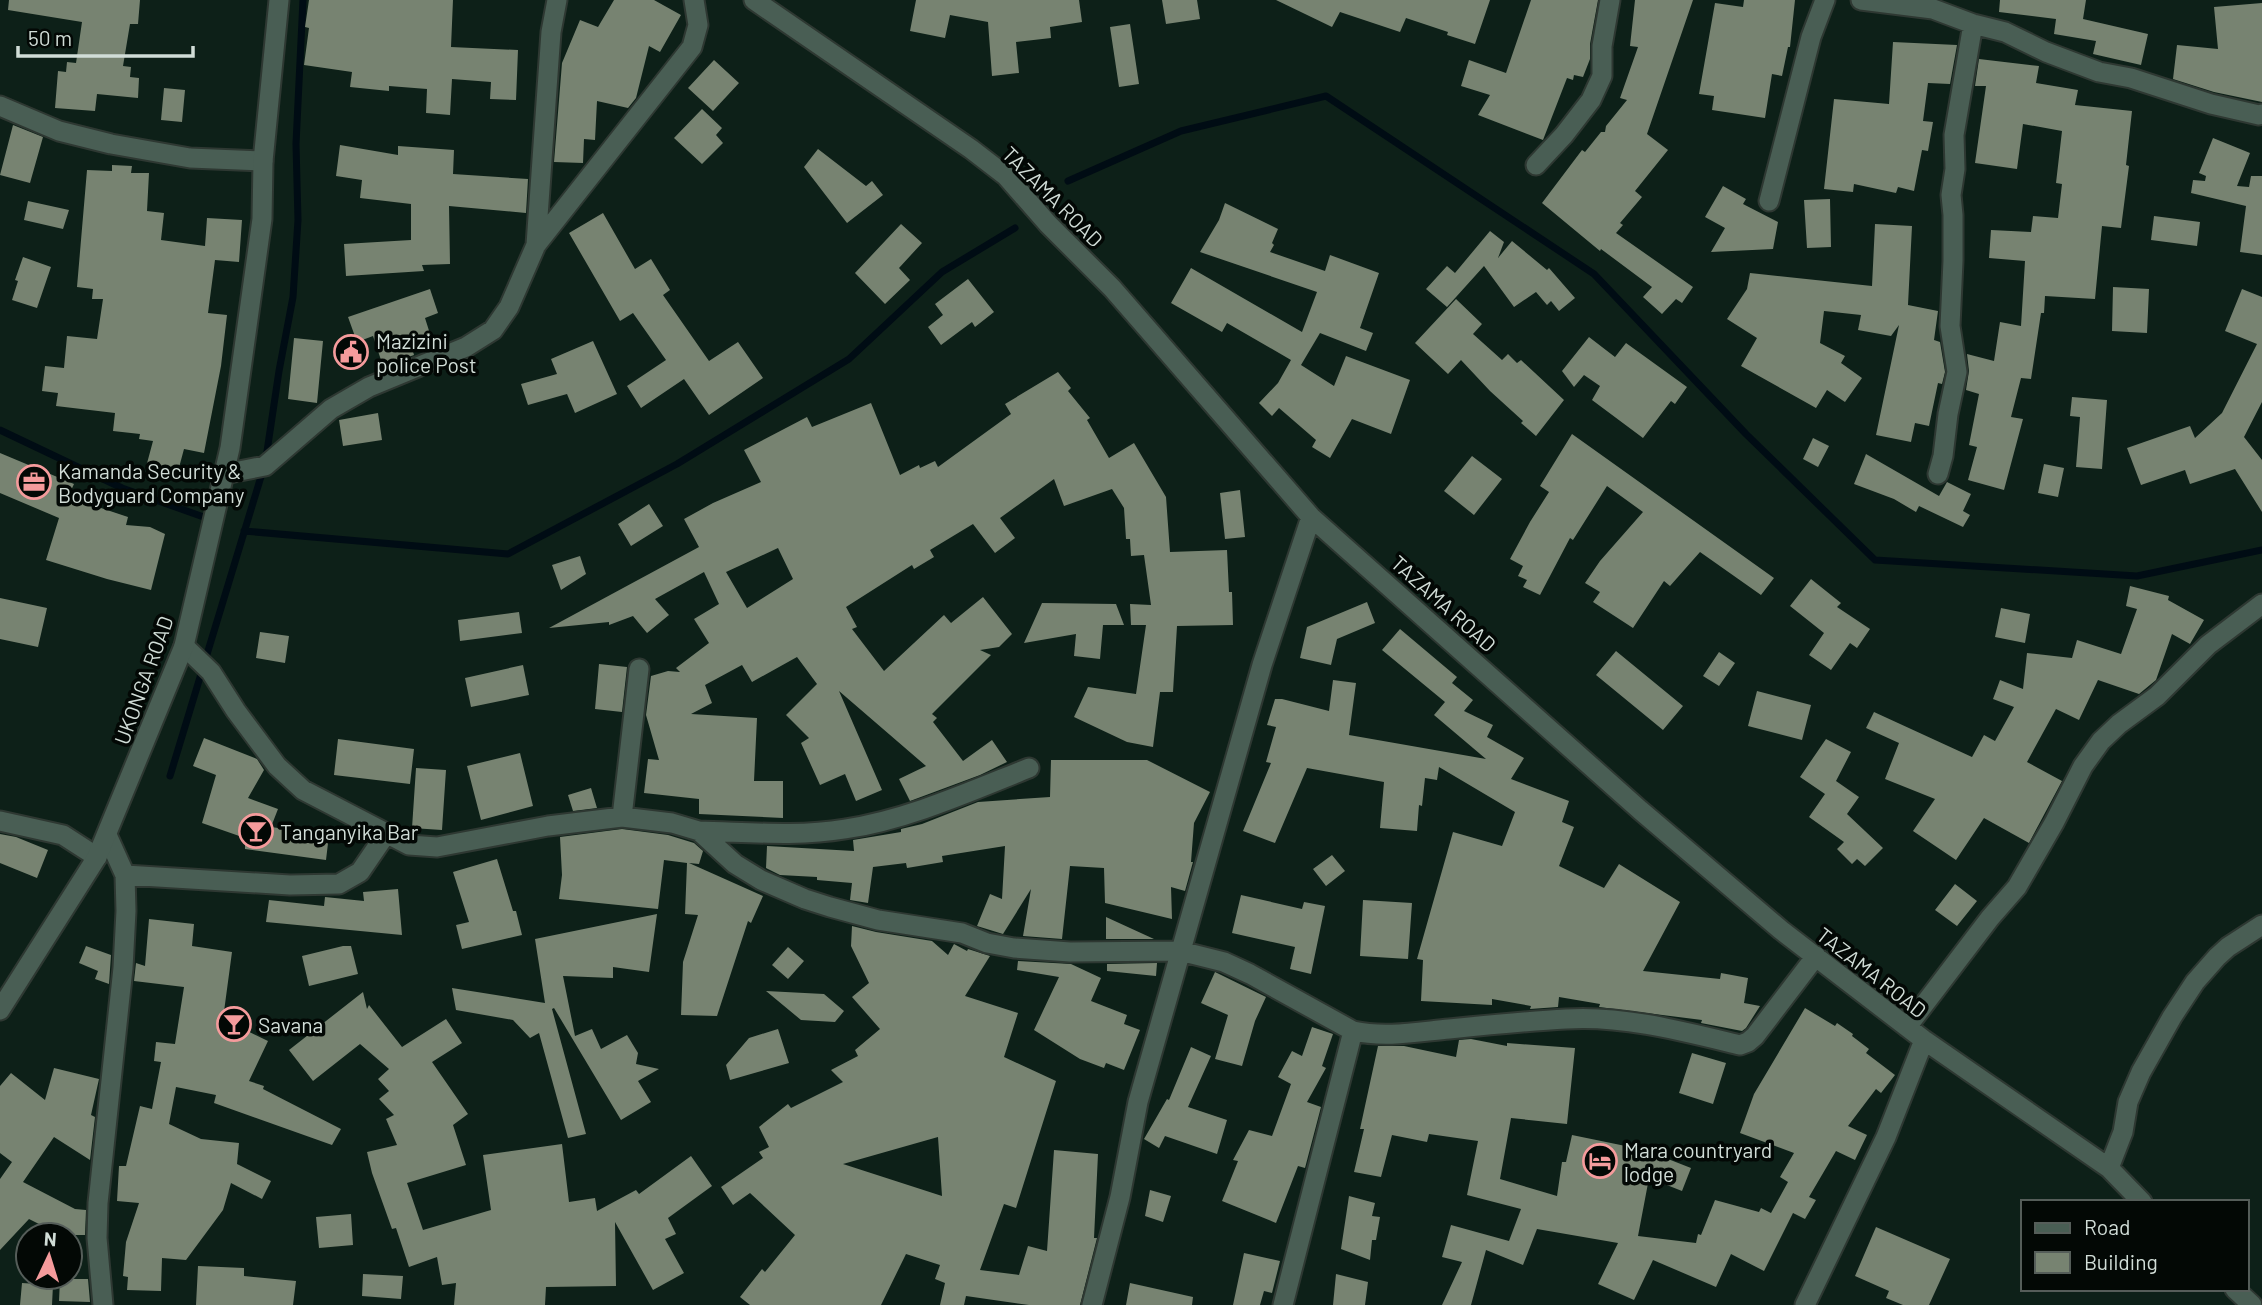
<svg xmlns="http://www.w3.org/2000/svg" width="2262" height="1305" font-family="Barlow,sans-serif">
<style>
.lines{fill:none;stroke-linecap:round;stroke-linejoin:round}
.stream{stroke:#000c14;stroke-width:7}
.building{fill:#778371;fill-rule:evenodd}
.minor-casing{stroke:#2e3832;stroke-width:23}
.tertiary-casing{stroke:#2e3832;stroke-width:23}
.minor{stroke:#495e54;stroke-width:19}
.tertiary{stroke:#495e54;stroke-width:19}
.labels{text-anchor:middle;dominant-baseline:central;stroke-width:7;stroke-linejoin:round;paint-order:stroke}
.street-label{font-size:21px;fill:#d1ddd7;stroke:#030805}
.poi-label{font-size:21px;fill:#d1ddd7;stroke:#030805;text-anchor:start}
</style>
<rect width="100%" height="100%" fill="#0d2018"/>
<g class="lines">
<path class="stream" d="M1068,181l113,-50 145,-35 268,178 152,160 129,126 262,16 125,-26
M0,430l122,58 90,32
M266,458l13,-87 14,-74 5,-77 -2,-76 7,-144
M244,531l264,23 169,-90 172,-105 93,-87 73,-44
M170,776l93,-306"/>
</g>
<path class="building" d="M9,0h131l-2,24h-8l-7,42 8,1 -1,10 9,1 -1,20 -41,-4 -2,17 -40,-3 3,-37 8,1 1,-10 9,1 6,-41 -74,-12z
M309,0h144l-2,47 67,3 -2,50 -26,-1 1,-17 -39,-3 -2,36 -24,-2 1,-24 -38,-3v5l-39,-4 2,-15 -48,-7 5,-37 -4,-1z
M614,0h40l27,15 -21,37 -11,-6 -13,52 -8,10 -31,-7 -2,39 -11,-1 -1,24 -29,-1 8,-99 18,-43 18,7z
M916,0h163l3,22 -32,5 1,11 -35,4 3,31 -27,3 -4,-54 -38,-7 -5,23 -35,-7z
M1162,0h35l3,19 -34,5z
M1276,0h214l-15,44 -28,-9 1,-3 -42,-14 -6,14 -60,-20 -8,15z
M1531,0h67l-8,44v15l-7,18 -9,-2 -1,5 -6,-2 -24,62 -65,-25 12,-20 -29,-9 8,-26 37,13z
M1635,0h58l-46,134 21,16 -33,41 7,6 -22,26 3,2 -7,8 77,54 -11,16 -6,-4 -14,15 -19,-17 9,-10 -51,-38 -1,2 -58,-48 40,-53 3,2 16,-20h4l1,-6 21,-26 -7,-2 18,-51 -8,-1z
M1744,0h51l-5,47h-2l-6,29 -10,-2 -7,44 -53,-8 2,-14 -15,-2 16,-91 28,4z
M2000,0h86l-3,19 65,15 -7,31 -48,-11 3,-13 -42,-7 2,-15 -57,-7z
M2262,3v99l-48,-10 -41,-13 4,-34 41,4 -4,-42z
M1130,24l9,60 -20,3 -9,-60z
M1893,42l64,3 -7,39 -22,-1 -5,38 10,1 -5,29 -6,-1 -8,41 -16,-4 -2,6 -42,-9 -1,8 -29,-3 10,-90 55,5z
M1979,59l60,7 -3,17 42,7 -3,15 57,6 -6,54 3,1 -8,62 -19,-2 -7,73 -50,-3 -1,17h-3l-10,66 -10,-1 -10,39 12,2 -19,71 -36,-10 9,-33 -8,-2 10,-51 -13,-4 3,-19 -2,-17 27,7 6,-39 21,4 4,-65 -36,-3 2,-28 40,2 2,-16 25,2 4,-34 -6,-1 6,-52 -39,-7 -6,45 -42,-6 11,-77h-11z
M714,60l25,23 -26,28 -25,-23z
M164,88l21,2 -3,32 -21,-2z
M702,109l20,19 -6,7 7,8 -21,21 -28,-26z
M13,125l30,12 -13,46 -30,-8z
M2213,138l37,15 -13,33 12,1 2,-11h11v79l-22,-3 6,-46 -55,-13 2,-13 12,1 1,-5 -7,-3z
M340,145l58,10v-9l56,4 -1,24 75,5 -2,34 -77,-7 1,58 -28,1 2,6 -78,5 -2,-32 67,-4v-36l-51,-6 2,-18 -26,-4z
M818,149l48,37 6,-5 11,14 -36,28 -43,-56z
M112,165l20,1 -1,7h18l-2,38 17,2 -3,27 44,6 2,-28 35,2 -3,42 -24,-2 -7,53 19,2 -6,51 -17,87 -20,-4 -7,26 -31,-8 7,-26 -14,-2 1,-5 -27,-3 2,-18 -59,-7 2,-13 -16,-2 3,-25 19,2 3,-32 30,3 6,-40h-11l1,-10 -16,-2 10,-117 25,1z
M1723,186l23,13 -3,5 35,18 -5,27 -62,3 14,-24 -20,-11z
M1830,199l1,48 -24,1 -3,-48z
M28,201l41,9 -6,19 -39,-9z
M1225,203l53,26 -6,14 2,2 -4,7 55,19 5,-16 49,18 -19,55 13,5 -7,18 -46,-18 -19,32 33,21 12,-30 64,24 -19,54 -39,-15 -22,39 -18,-11 4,-7 -37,-32 -7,8 -13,-13 19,-20 13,-23 -64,-37 -5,9 -51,-29 20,-35 111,64 15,-40 -117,-40 19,-32z
M603,213l32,56 16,-10 19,31 -7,5 46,66 29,-19 25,36 -54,37 -25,-36 -43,29 -14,-22 39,-26 -33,-47 -13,8 -51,-88z
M2154,216l46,6 -3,24 -46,-6z
M901,224l21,19 -23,25 11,12 -25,24 -30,-31z
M1875,224l37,2 -4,79 30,6 -4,29 6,2 5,30 -3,12 -4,-1 -9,43 -14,-3 -4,19 -35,-7 23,-110 -8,11 -33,-6 3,-15 -37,-4 -4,32 25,13 -4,7 21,15 -17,24 -18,-12 -11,18 -75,-42 16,-28 -30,-19 20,-30 3,-16 122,13z
M1490,231l14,11 -6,16 14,-17 35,29 2,-2 26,30 -16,13 -8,-10 -4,4 -11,-13 -22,15 -30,-41 -37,41 -21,-18 21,-23 8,7z
M23,257l28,10 -14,41 -25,-8 6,-19 -3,-1z
M968,279l26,33 -19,15 -3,-5 -31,23 -13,-18 15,-12 -8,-11z
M2113,287l36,2 -2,44 -35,-2z
M430,289l8,24 -13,5 6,19 -20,7 3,11 -31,11 -10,-30 -16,6 -9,-25z
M2242,289l20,8v105l-18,35 18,23v52l-27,-43 -45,15 -5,-14 -44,15 -14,-37 63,-22 5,12 27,-25 35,-69 -32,-13z
M1456,299l26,25 -9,10 29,26 6,-6 9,9 4,-3 43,40 -28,36 -15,-13 2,-2 -33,-30 -29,-31 -13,14 -33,-31z
M1589,337l26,20 11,-14 61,44 -12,17 -4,-3 -28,37 -51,-38 8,-14 -16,-11 -10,12 -12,-16z
M294,338l29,3 -6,62 -29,-4z
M593,341l24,53 -42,19 -8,-19 -39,11 -7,-21 36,-10 -6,-15z
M1058,372l13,16 -3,3 22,27 -3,2 22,38 25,-15 32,54 4,55 57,-2 2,42h3l1,33 -56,1 -4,66h-13l-7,55 -26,-5 -53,-25 14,-30 48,7 10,-69h-15l-1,-21 21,1 -7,-50 -13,1 -1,-17h-4l-2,-31 -12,-19 -48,17 -10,-27 -54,39 15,20 -20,15 -22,-29 -43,26 4,7 -20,12 -2,-4 -66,42 11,20 -5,2 32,42 60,-56 7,8 32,-26 29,37 -13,13 -19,3 11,5 -59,59 5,4 -4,4 30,39 29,-21 15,22 -27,13 -70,26 -11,-22 27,-13 -87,-75 43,99 -26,11 -11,-27 -25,11 -19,-42 8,-5 -23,-23 31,-31 -20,-27 -45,25 -10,-17 -37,20 7,18 -21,11 66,4 -3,63h29v37l-84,-4v-15l-55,-6 4,-34 11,1 -13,-45 5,-39 17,-5 12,1 -4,-4 33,-25 -15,-24 25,-15 -15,-32 -49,27 14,16 -22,18 -14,-17 -24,9v-3l-60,6 150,-81 -15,-28 29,-16 48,-21 -17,-32 63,-33 5,10 59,-24 29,72 19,-10 1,3 15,-7 3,6 73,-53 -6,-10zM778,548l15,31 -46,29 -21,-36z
M2072,397l35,3 -5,69 -26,-2 4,-50 -10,-1z
M378,413l4,27 -39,6 -4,-26z
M1572,434l202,144 -13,17 -61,-43 -30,34 -6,-5 -31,47 -40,-26 7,-10 -15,-9 15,-22 43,-49 -36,-26 -34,54 -3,-2 -30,57 -17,-8 4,-7 -9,-4 5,-10 -13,-7 20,-37 19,-30 -9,-6z
M1813,438l16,8 -11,21 -15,-8z
M0,453l74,31 -6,13 60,20 -2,8 24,2 15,7 -14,56 -44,-11 -61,-19 13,-42 -59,-25z
M1866,454l73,42 8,-14 24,12 -8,17 7,4 -7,12 -44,-21 -3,6 -22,-13 -40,-15z
M1472,456l30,23 -28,36 -30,-24z
M2044,464l20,4 -6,29 -20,-4z
M1240,490l5,47 -20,2 -5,-46z
M649,504l14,22 -32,20 -13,-22z
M580,556l6,18 -25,16 -9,-25z
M1811,579l30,24 -4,4 33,22 -13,19 -7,-5 -19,27 -22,-15 15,-22 -34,-27z
M2130,586l39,10 -1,4 36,20 -14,24 -18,-10 -16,46 -17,14 -41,-14 -19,40 -23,-11 -29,53 35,19 -33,62 -45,-25 -28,42 -43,-29 22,-32 -50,-20 14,-36 -33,-15 8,-16 98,45 12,-22 11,6 19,-34 -21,-8 7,-19 23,9 4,-36 45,5 5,-18 44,14 16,-45 -11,-3z
M0,598l47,10 -9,39 -38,-8z
M1367,602l8,21 -38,16 -6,26 -31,-7 7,-31z
M1042,603l74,1 8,21h-21l-3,34 -26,-3 2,-22 -52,9z
M2001,608l29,6 -5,29 -30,-6z
M519,612l3,21 -62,8 -2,-21z
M1400,629l57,48 -5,6 21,17 -9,11 29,14 -6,12 37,21 -13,21 58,22 -7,21 12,5 -15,39 45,22 15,-24 61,38 -37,69 77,8 1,-6 27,5 -4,25 16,3 -14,22 -4,3 -41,-8 1,-3 -103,-13 1,-3 -41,-7 -1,10 -28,2 1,-3 -39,-7v6l-71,-4 2,-41 -6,-1 36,-127 49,14 13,-34 -76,-45 -2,13 -12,-2 -3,28 -3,-1 -2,26 -37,-3 4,-46 -77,-14 -32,75 -32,-12 28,-68 -5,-1 10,-35 -9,-2 8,-26h7l47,12 4,-31 23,3 -7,52 137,24 -52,-44 11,-13 -63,-52z
M260,632l29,4 -4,27 -29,-5z
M1616,651l67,55 -20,24 -67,-55z
M1719,652l16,11 -16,23 -16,-10z
M599,664l28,3 -5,45 -27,-3z
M523,665l6,30 -58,12 -6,-29z
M1757,691l54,14 -9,35 -54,-14z
M204,738l53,21 7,11 -16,28 30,11 -7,18 58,8 -3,25 -81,-11v-11l-43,-15 14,-48 -23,-9z
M338,739l76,10 -4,35 -76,-9z
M1826,739l25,13 -15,29 23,16 -12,17 36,34 -18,18 -8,-7 -5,5 -15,-15 7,-7 -35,-25 16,-23 -25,-17z
M520,753l13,53 -52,14 -14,-54z
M1051,760h96l63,32 -16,31 -3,39h2l-8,29 -14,-4 1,32 -67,-16 -1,-35 -34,-2 -8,73 -39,-3 8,-47 -28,45 -26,-8 13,-32 12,5 3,-53 -63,10 1,6 -36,6 -1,-5 -33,4 -5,36 -18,-3 2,-17 -35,-3v-3l-37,-2 -14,-7 1,-22 87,5 -1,-11 48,-8v-3l21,-5 56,-22 72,-5z
M416,768l30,2 -4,60 -30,-2z
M591,788l6,20 -24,3 -5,-16z
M622,829l46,6 26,8 9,8 -4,13 -10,-1 74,33 -12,27 -3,-2 -31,95 -36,-1 2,-53 15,-47 -13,-1 2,-51 -23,-3 -6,49 -99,-10 3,-24 -2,-38z
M0,834l16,3 32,13 -11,28 -37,-15z
M1332,855l13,16 -19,15 -13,-17z
M497,859l16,52h3l6,24 -60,14 -6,-24 13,-3 -16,-50z
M1955,884l22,17 -20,25 -22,-16z
M398,889l4,46 -136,-13 3,-22 55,6 1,-9 39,4 -1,-9z
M1241,895l61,14 2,-7 21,4 -14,68 -21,-5 5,-22 -63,-14z
M1363,900l49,3 -4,56 -48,-3z
M657,914l-8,58 -36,-5v11l-50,-2 12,60 17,-7 9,20 26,-14 11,18 -2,11 23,5 -21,12 13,21 -30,18 -67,-112 -2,1 34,125 -18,4 -29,-105 -9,5 -17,-18 -57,-10 -4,-22 93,15 -10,-64z
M1106,917l48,22h-48z
M149,919l45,5 -2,22 40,6 -9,67 45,22 -19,40 15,5 -1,3 78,40 -9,16 -118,-42 2,-8 -40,-8 -7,37 32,15 38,4 -2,21 34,17 -9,18 -31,-16 -8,27 -37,50 -24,-2 -1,33 -34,-1 1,-13 -5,-1 3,-34 13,-39 -22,-2 2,-35h7l14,-60 12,3 9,-47 -7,-1 2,-19 19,2 9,-57 -50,-6 2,-18 9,3z
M852,926l24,6 56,9 16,14 6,-11 13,7 1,-2 22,7 -25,40 53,17 -14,44 52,24 -40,127 -12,-4 -24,66 39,5 9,-29 19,5 7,-101 44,4 -4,84h3l-17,67h-51l-63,-9 -2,9h-24l5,-22 -10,-4 5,-14 -34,-11 -25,51h-131l-10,-8 22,-28 3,3 30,-37 -45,-42 -17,12 -12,-18 42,-29 -4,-6 10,-5 -10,-20 29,-23 3,4 52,-26 -12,-12 27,-14 -3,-6 25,-21 -28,-32 17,-14 -18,-37zM938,1137l4,59 -99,-32z
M86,946l25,9 -2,29 -14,-5 3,-8 -19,-8z
M343,946h8l7,28 -49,12 -7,-30z
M788,947l16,14 -16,18 -16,-14z
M1018,961l53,3 30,14 -10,23 36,14 -3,9 16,6 -16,40 -18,-7 -2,5 -24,-9 -46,-29 25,-53 -42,-7z
M1157,963l-1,13 -49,-5v-7z
M1215,972l51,25 -11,24 -13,45 -27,-7 13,-44 -27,-12z
M766,991l58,3 20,17 -9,11 -34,-2z
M363,992l4,17 2,-4 33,42 44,-28 16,24 -30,19 36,52 -15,11 13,40 -59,18 16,47 68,-20 -8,-55 79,-11 7,58 26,-4 2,13 39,-21 3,4 52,-38 21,30 -44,32 8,16 -11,5 19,34 -31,17 -38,-68 1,64 -70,1 -1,18h-91l2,-22 -14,2 -5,-28 -28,10 -13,-39 -4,1 -20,-56 -5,-21 30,-7 -11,-26 8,-4 -15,-16 10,-8 -11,-12 11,-10 -29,-25 -47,37 -24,-31z
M1805,1008l30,18 2,-3 16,11 -1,2 17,13 -3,4 29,22 -14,18 -5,-4 -28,37 19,9 -12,25 -19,-9 -27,46 7,3 -11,19 -12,-6 -29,58 -33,-17 -15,33 -63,-27 -19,40 -36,-16 20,-41 -81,-14 -14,36 -37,-15 -15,55h-29l20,-43 -20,-5 9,-32 58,16 12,-32 -54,-14 11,-54 -49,-7 -2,8 -35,-7 -11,42 -27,-5 10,-43h-4l18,-83h26l52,11 3,-17 12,-1 36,7v-3l68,5 -8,76 -56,-6 -11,61 57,17 5,-34h4l6,-27 73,15 46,18 -9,23 -33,-13 -11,58 58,7 2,-9 3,1 14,-35 44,12 2,-4 10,5 17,-31 -8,-5 14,-24 -54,-20 14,-39z
M1312,1027l21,7 -11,32 4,2 -19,34 14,5 -16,61 -7,-2 -22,57 -54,-22 16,-40 -5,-1 16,-30 23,6 19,-52 -13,-7 14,-26 10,5z
M778,1029l11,34 -59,17 -4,-15 23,-27z
M1191,1047l20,9 -23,51 39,13 -10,34 -52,-18 -6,12 -15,-9 23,-40 2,1z
M1692,1053l34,10 -13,41 -34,-11z
M54,1068l45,11 -8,36 4,2 -5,43 -36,-23 -31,45 52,27 11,1 -1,25h-24l-32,-16 -29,31v-71l12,-17 -12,-9v-67l11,-13 34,27z
M1150,1190l21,6 -8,26 -18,-6z
M1349,1196l26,7 -3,13 8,1 -4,23h-4l-2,20 -29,-11z
M351,1214l2,31 -34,3 -3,-31z
M1876,1227l74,32 -21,46h-26l-17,-7 3,-7 -34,-15z
M1244,1253l36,8 -8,32 -8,-2 -4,14h-27z
M198,1266l46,2v8l52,5 -3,24h-97z
M363,1274l40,2 -2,23 -39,-3z
M1336,1274l32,8 -3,23h-32z
M60,1279h28l2,23 -31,-1z
M22,1283l31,2 -1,20h-32z
M1130,1283l63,14 -1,8h-66z"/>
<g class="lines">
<g class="minor-casing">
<path id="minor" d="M754,0l217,149 35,27 42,48 64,64 199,229 329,293 141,120 143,110 185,128 33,34
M1861,0l72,9 40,15 32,8 41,20 53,20 32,6 80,26 48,11 3,-1
M0,106l59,25 52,13 79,14 73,3
M1536,165l28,-30 27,-35 11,-24v-30l8,-46
M1769,201l42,-164 14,-37
M536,245l15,-213 6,-32
M224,474l41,-8 66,-57 38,-22 97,-40 27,-17 16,-23 27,-62 156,-198 6,-22 -4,-25
M1938,474l5,-18 5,-42 9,-42 -7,-46 3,-65v-46l-2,-20 4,-26 -1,-34 19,-111
M184,646l27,26 25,39 41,55 26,24 106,55 28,2 111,-21 74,-9 50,6 27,8 36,33 26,16 44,19 25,8 48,13 84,13 25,10 27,5 56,4 110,-1 44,11 26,12 103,57c32,7 64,1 96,-2 39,-4 78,-8 117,-10 56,-4 120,13 174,26l8,-3 7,-6 61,-80
M622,817l17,-148
M0,821l63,14 34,22
M699,831c48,1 98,6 146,-2 62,-9 126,-38 184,-61
M125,875l165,10 49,-1 21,-12 26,-38
M1907,1027l83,-109 27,-31 37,-64 29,-57 18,-25 18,-17 38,-28 51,-51 54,-41
M2109,1168l14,-36 5,-30 13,-30 31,-55 23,-35 22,-25 11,-10 34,-22
M2235,1289l17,16
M103,1305l-6,-67 1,-35 25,-235 3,-57 -1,-36 -18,-40
M1092,1305l28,-108 18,-95 124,-437 49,-148
M1283,1305l70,-274
M1805,1305l81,-168 38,-97"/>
</g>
<g class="tertiary-casing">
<path id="tertiary" d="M0,1010l97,-153 87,-211 46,-198 32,-229 1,-58 16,-161"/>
</g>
<use href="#minor" class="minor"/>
<use href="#tertiary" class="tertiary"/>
</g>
<defs>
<g id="civic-ring" transform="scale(1.75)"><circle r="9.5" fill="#030805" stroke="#f59b9c" stroke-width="1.5"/><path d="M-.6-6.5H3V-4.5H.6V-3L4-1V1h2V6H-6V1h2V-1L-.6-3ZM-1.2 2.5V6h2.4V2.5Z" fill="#f59b9c"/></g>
<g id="office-ring" transform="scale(1.75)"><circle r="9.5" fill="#030805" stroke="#f59b9c" stroke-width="1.5"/><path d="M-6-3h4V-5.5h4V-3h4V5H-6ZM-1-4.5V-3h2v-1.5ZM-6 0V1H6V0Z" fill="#f59b9c"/></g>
<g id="bar-ring" transform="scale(1.75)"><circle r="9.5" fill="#030805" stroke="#f59b9c" stroke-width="1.5"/><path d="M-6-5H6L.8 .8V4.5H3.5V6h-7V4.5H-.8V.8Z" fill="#f59b9c"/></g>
<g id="hotel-ring" transform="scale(1.75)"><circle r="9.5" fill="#030805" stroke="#f59b9c" stroke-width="1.5"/><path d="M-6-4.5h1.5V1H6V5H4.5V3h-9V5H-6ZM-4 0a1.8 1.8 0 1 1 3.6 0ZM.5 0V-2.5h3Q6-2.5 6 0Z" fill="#f59b9c"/></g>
</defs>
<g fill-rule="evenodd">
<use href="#civic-ring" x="351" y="352"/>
<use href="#office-ring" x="34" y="482"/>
<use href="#bar-ring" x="256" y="831"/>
<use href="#bar-ring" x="234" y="1024"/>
<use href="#hotel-ring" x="1600" y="1161"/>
</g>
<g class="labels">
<g class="street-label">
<text transform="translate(1053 196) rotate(45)">TAZAMA ROAD</text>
<text transform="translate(1444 603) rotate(42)">TAZAMA ROAD</text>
<text transform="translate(143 680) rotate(-70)">UKONGA ROAD</text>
<text transform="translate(1872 972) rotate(38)">TAZAMA ROAD</text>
</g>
<g class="poi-label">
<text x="376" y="340">Mazizini<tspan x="376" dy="24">police Post</tspan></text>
<text x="58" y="470">Kamanda Security &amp;<tspan x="58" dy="24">Bodyguard Company</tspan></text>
<text x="280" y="831">Tanganyika Bar</text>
<text x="258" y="1024">Savana</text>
<text x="1624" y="1149">Mara countryard<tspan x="1624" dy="24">lodge</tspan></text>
</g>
</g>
<rect x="2021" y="1200" width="228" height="91" fill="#030805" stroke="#555d59" stroke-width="2"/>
<rect x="2035" y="1223" width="35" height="10" fill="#495e54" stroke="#555d59" stroke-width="2"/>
<text x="2084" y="1235" font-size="21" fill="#d1ddd7">Road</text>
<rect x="2035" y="1252" width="35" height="21" fill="#778371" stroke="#555d59" stroke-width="2"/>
<text x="2084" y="1270" font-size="21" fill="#d1ddd7">Building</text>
<g transform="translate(49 1256) rotate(4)"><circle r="33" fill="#030805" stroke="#555d59" stroke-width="2"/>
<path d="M0-5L12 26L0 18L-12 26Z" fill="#f59b9c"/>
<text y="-10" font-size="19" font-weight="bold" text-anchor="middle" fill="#d1ddd7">N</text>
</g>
<path d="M18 46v10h175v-10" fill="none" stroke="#d1ddd7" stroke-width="3.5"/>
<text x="28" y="46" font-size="21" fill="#d1ddd7" stroke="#030805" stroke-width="5" paint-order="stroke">50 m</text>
</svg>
